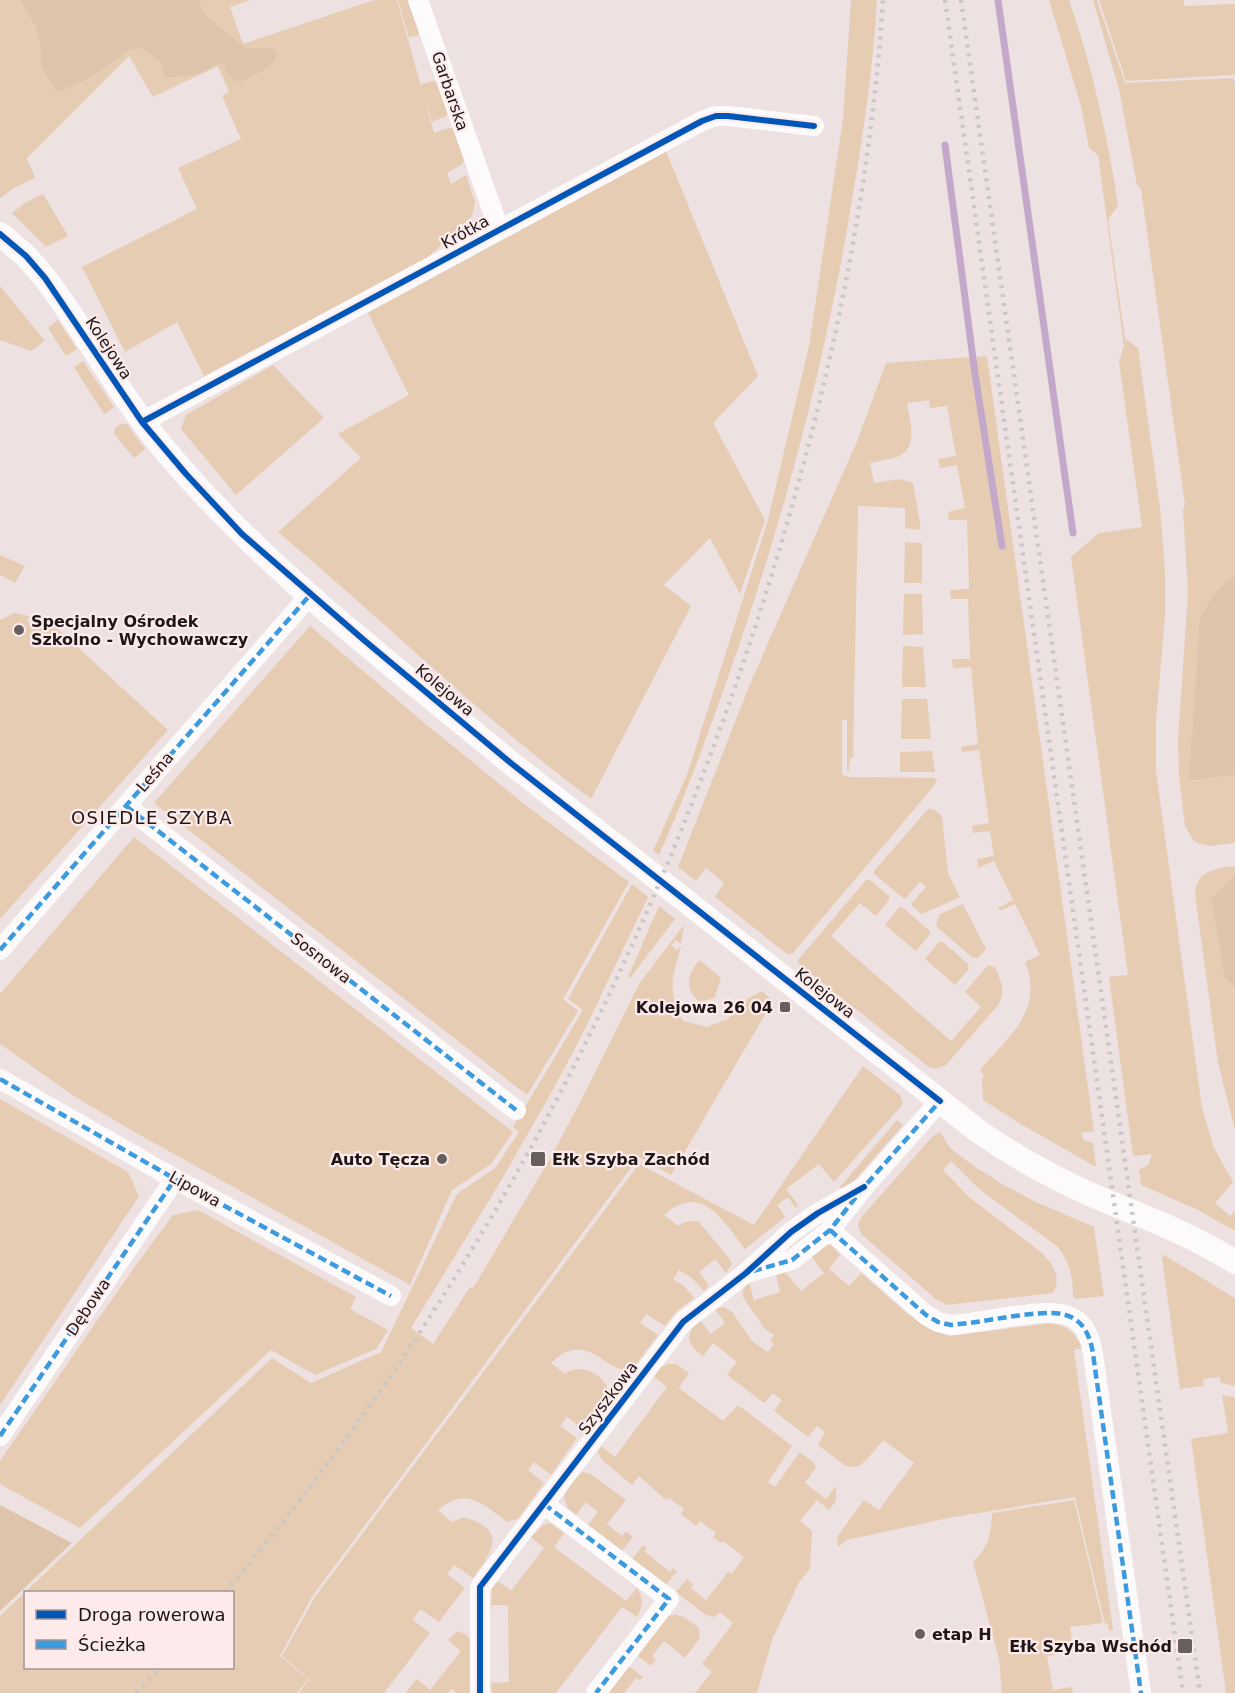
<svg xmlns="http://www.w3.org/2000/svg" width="1235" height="1693" font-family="'DejaVu Sans',sans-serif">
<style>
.green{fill:#e5ccb3;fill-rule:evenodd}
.forest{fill:#dec4aa}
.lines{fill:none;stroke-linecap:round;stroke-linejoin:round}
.stream{stroke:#c3a8ca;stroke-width:7}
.minor{stroke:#fcfafb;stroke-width:20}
.tertiary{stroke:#fcfafb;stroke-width:24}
.rail{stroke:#c9c7c7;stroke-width:4.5;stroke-dasharray:3 6;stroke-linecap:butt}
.quiet{stroke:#3c9adf;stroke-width:4.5;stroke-dasharray:9 4.5;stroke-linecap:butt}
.cycleway-casing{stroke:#fdebeb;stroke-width:10}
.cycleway{stroke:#0057b8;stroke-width:6}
.poi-dot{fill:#675e5e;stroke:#fdebeb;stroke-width:2}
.labels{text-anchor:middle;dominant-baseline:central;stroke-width:4.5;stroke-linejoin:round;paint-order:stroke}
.street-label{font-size:16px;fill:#1f1717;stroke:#fdebeb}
.poi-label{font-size:16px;font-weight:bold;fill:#1f1717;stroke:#fdebeb;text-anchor:start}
.neighbourhood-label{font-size:18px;letter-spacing:1.5px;fill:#1f1717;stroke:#fdebeb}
</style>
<rect width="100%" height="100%" fill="#eee1e2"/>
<path class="green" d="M0,0h250l-20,7 13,37 131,-44h23l37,133 15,-5 6,1 10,30 -3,5 -15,9 4,11 15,-9 9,27 -3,14 -47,44 -221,116 -27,-54 -52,30 -43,-85 115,-58 -19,-41 63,-29 -19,-43 7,-4 -11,-26 -65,31 -24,-41 -102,102 8,20 -21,10 -14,10z
M398,0h11l11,31 -2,4 -9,3z
M851,0h26c-4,77 -17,153 -30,230 -27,152 -67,301 -119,447 -21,60 -43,120 -69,178l-6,-4 34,-76 81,-255 41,-174 34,-227z
M1049,0h20c23,67 39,136 49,206l-10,13 17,120 13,9 22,160 5,63v45l-9,104v51l46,337 12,40 19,34 -18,21 15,13 5,-5v20l-37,-21 -57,-25 -2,-15 10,-6 3,-10 -19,2 -24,-179 19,-2 -57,-418 28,-24 43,-6 -23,-166 5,-15 -26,-191 -9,-7 -8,-42z
M1093,0h4l28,83 108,-5 2,5v491l-21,20 -24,187 45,-6v68l-25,3 -10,-2 -6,-3 -9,-15 -6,-50 -1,-37 10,-146 -5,-83 2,-6 -44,-315 -4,-4 -18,-96z
M1099,0h85v6l51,-2v73l-1,-2 -108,6z
M434,81l5,2 9,29 -2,4 -14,6 -12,-38z
M666,151l92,225 -45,47 52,97 -25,74 -30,-56 -46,47 27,21 -100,193c-110,-82 -208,-179 -313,-267l83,-74 -23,-24 71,-39 -41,-82z
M43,194l25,42 -22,11 -34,-34 13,-10z
M0,286l45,55 -14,10 -31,-11z
M58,320l19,29 -11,7 -18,-28z
M987,356l107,775 -13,2 3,7 9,3 3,24 -77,-44 -36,-23 -1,-21 2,-4 -4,-5c28,-33 65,-60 45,-108l15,-7 -25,-51 -15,7 -2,-3 15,-8 -19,-39 -16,7 -1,-9 17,-3 -4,-25 -17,2 -1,-7 17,-3 -10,-73 -17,2 -1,-5 17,-3 -7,-77 -18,1 -1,-9h18l-2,-60h-17l-1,-9 19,-1 -2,-69h-18l-1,-8 17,-4 -8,-43 -17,3 -2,-9 18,-3 -9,-50 -17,2 -1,-8 -22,3c3,19 13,47 -13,55 -8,2 -16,3 -24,5l4,20 26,-4 13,4 8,47 -16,-2v-20l-47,-2 -5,252h-3l-1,13h-2v-51h-5v55l8,2 84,1 3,2 -4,7 -141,167h-5l-72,-57 9,-14 -18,-15 -10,13 -18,-14 72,-183 108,-245 28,-76z
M83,361l31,46 -10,7 -30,-47z
M273,365l51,53 -88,77 -55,-66 5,-14z
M120,424h7l18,25 -11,9 -20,-24 1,-6z
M905,542l17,1v40h-18z
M0,555l25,11 -10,17 -15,-8z
M904,594h18l1,40 -20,1z
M14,613l14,3 1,2 -2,3 12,9 9,-10 120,110 -168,189v-299z
M310,626l118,100 100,81 101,75 -66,117 15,12 -51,84 -373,-292z
M903,646l20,1 3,40h-24z
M902,699h25l4,40h-30z
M932,751l3,21h-35v-20z
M928,809l7,1 7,6 6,57 12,24 -38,17 -10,-8v-3l14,-16 -6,-5 -14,16h-3l-29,-24v-3z
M134,837l379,295 -22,32 -39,26 -42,95 -272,-151 -61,-36 -77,-54v-50z
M1235,866v9l-24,24 13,78 11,11v142l-17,-67 -23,-169c1,-23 20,-26 40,-28z
M866,880h4l19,16v4l-13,16 -16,-13 -29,33 120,105 30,-34 -16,-15 23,-27 7,2c5,13 12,24 3,38l-52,60 -11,4 -6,-2 -130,-103 -1,-4z
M632,884l16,13 -64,134 -30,57 -52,91 -91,149 22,16 37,-57 3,1 77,-129 39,-74 50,-101 44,-58 1,1 -3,17 -5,-4 -5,5 6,5 4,-4c-8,31 -15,45 2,75l24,6 21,-8 19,-20 15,-8 11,10 -102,174 -32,-18 -326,438 -33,61 28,23 -11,14h-297v-77l272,-258 39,25 70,-31 76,-158 38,-26 24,-36 -6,-5 70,-117 -15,-11zM26,1592h206v76h-206z
M963,904l23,45 -8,9h-5l-37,-32 4,-12z
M659,906l16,13 -45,59 -2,-1z
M899,907h3l28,24v3l-14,17 -31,-26z
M939,942h4l25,22 1,5 -14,16 -30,-26z
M700,960l21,18 -6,19 -7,3 -9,1c-15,-12 -12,-28 1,-41z
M863,1066l37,29 3,9 -69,78 -15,-18 -33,25 12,16 -2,3 -8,-11 -11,8 8,12 -40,32c-22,-28 -43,-68 -81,-34l14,11 6,-4 14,-1 31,37 3,6 -6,9 -11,-14 -16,13 10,14 -5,5 -11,-12 -14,-9 -6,9 12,8 9,11 -18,14 -11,14 -19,-12 -6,9 18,12 -25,33c-24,12 -44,-43 -82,-5l14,11c13,-12 43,0 43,20 -1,12 -16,26 -24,36l-17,-13 -7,9 17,12 -26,37 -17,-13 -6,8 16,13 -26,36 -11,3c-23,-18 -42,-36 -69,-12l14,12 12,-5c44,14 29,33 9,61l-19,-13 -7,9 18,14 -26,34 -19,-13 -7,11 17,13 -46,60h-85l10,-14 -27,-23 33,-59 324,-433 115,61z
M0,1099l128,73 11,24 -139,209z
M897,1120l6,5 -55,63h-9z
M940,1132l11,17 28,21 5,2 16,11 38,20 56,24 10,69 -27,3 -4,-2c0,-20 -3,-34 -15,-50l-79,-58 -28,-28 -8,9 26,27 73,56c11,12 20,24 11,40l-106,12 -10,-5 -76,-66 -3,-8 2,-7 72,-82z
M198,1210l158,87 -6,12 38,21 -12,19 -61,26 -44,-25 -191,178 -80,-44v-23l133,-192 40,-54z
M827,1245h4l9,10 -11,14 20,17 12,-13c27,22 54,54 89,63l101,-13c16,3 25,10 31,25l-8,2 39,280 -4,1 -1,-8 -3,1 -30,-127 -127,21 -101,22 -9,7 -1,-10 27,-37 15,10 35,-47 -31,-23c-30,38 -28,33 -65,5l7,-13 -8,-6 -9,11 -34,-26 8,-11 -9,-7 -9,10 -37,-28 10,-13 -24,-19 -10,13c-17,-12 -19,-21 -3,-36l11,14 14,-11 -10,-14 9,-2 8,5 21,30 15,10 6,-8 -4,-3 4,-6 -10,-7 -21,-31c-1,-7 1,-10 6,-15l5,18 26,-8 -4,-17 9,-3 16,19 23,-18 -13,-17z
M1164,1255l71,43v88l-14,-3 -1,-6 -17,2 1,7 -24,3 -18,-131z
M668,1364h8l13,9 -10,15 44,33 15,-16 54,41 -24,36 7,5 25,-35 14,11 2,4 -11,16 21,16 10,-13v15l-7,9 -12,-10 -17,21 12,10 -2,38 -11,13 -27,58 -15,53h-62l17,-21 -10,-8 31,-41 -13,-11 -6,5 -8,-2 -30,-23 11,-13 6,5 -2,4 15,12 22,-28 4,2 12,-17 -21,-16 -2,2 -8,-6 3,-4 -16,-12 -4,5 -15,-12 3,-5 -15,-11 -3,2 -27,-24 -7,9 -30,-25 -4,-8 3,-6 14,11 52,-70 -14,-11 8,-9z
M1222,1395l13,2v296h-9l-35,-254 37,-6z
M583,1472l8,2 35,26 -19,24 15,12 4,-5 7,6 -11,14 -34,-26 10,-13 -12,-10 -10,13 -9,-8 -3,-10c4,-9 10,-20 19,-25z
M1074,1500l29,123 -33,4 3,25 -26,4 6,34 19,-3 1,6h-71l-3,-34 -26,-97c16,-16 18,-27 19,-49z
M550,1523l14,10 -10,14 72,54 11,-13c7,11 6,18 0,29l-15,-10 -66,86h-64l-1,-10 18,-1 -1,-77h-17l1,-17 6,-7 13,10 33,-43 -13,-11 12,-12z
M643,1545l4,3 -3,3 26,21 3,-4 4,3 -11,14 -34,-26z
M676,1615l8,2 14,10 2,11 -15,20 -21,-17 -12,15 4,4 -5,6 -16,-12 32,-38z
M458,1631l9,4 3,5v53h-14l-4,-4 -4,4h-43l12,-14 13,11 31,-39 -13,-11z
M627,1665l16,12 -3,3 -4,-2 -12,15h-19z"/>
<path class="forest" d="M20,0h178l5,12 15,14 28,22h26l5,6c-4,15 -26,23 -39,28l-11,-8 -4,-12 -25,12 -33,4 -5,-17 -20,-14 -12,4 -40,28 -31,13 -15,-25 -1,-22 -6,-20z
M1235,574v201l-46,6 11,-163 14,-24z
M1235,875v113l-11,-11 -13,-78z
M0,1505l72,38 -72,68z"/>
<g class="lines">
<path class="stream" d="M998,0l75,533
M945,145l30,229 27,172"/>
<path class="minor" d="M418,0l81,229
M142,422l560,-301 14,-5h12l86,10
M126,806l390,304
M0,950l310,-355
M0,1079l175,100 216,117
M830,1230l96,85 12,7 13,3c22,-2 43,-6 64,-9 39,-5 71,-10 78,38l48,339
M750,1272l42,-12 38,-30 34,-43 76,-86
M0,1436l175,-257
M544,1504l125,95 -73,94
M480,1693v-106l203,-265 63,-49 45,-41 27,-19 46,-26"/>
<path class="tertiary" d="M0,234l26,22 19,22c42,56 75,118 120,172 99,119 228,215 347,314l466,367c36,25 75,47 116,65 48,20 97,38 141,66"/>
<path class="rail" d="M945,0l238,1693
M961,0l239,1693
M225,1592c252,-295 432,-645 546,-1015 58,-189 99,-380 112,-577
M136,1693l24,-25"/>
<path class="quiet" d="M126,806l390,304
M0,950l310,-355
M0,1079l175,100 216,117
M830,1230l96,85 12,7 13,3c22,-2 43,-6 64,-9 39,-5 71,-10 78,38l48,339
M753,1271l39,-11 38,-30 34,-43 76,-86
M0,1436l175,-257
M544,1504l125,95 -73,94"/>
<g class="cycleway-casing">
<path id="cycleway" d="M0,234l26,22 19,22 97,144 44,52 56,60 123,107 147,123 428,337
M142,422l560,-301 14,-5h12l86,10
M480,1693v-106l203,-265 63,-49 45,-41 27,-19 46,-26"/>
</g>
<use href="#cycleway" class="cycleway"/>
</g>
<g class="poi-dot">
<circle cx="19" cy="630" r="6"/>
<rect x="779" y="1001" width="12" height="12" rx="3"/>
<circle cx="442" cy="1159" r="6"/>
<rect x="530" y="1151" width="16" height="16" rx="3"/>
<circle cx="920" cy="1634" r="6"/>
<rect x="1177" y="1638" width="16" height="16" rx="3"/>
</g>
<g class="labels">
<g class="street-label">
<text transform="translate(450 91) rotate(71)">Garbarska</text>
<text transform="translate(465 232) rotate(-29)">Krótka</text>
<text transform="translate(109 348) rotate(57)">Kolejowa</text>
<text transform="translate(445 690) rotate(40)">Kolejowa</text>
<text transform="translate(155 772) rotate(-49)">Leśna</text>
<text transform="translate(321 958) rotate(38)">Sosnowa</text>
<text transform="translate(825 993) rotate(38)">Kolejowa</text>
<text transform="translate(195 1189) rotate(29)">Lipowa</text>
<text transform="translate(88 1307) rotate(-56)">Dębowa</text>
<text transform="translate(608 1398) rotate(-53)">Szyszkowa</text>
</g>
<g class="poi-label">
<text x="31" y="621">Specjalny Ośrodek<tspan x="31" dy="18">Szkolno - Wychowawczy</tspan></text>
<text x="773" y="1007" text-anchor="end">Kolejowa 26 04</text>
<text x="430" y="1159" text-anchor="end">Auto Tęcza</text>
<text x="552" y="1159">Ełk Szyba Zachód</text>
<text x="932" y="1634">etap H</text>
<text x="1172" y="1646" text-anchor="end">Ełk Szyba Wschód</text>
</g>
<g class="neighbourhood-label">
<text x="152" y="817">OSIEDLE SZYBA</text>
</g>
</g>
<rect x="24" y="1591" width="210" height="78" fill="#fdebeb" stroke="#a49696" stroke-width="1.5"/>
<rect x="36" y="1610" width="30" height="9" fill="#0057b8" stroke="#a49696" stroke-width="1.5"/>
<text x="78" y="1621" font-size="18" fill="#1f1717">Droga rowerowa</text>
<rect x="36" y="1640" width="30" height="9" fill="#3c9adf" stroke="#a49696" stroke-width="1.5"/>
<text x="78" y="1651" font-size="18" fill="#1f1717">Ścieżka</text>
</svg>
